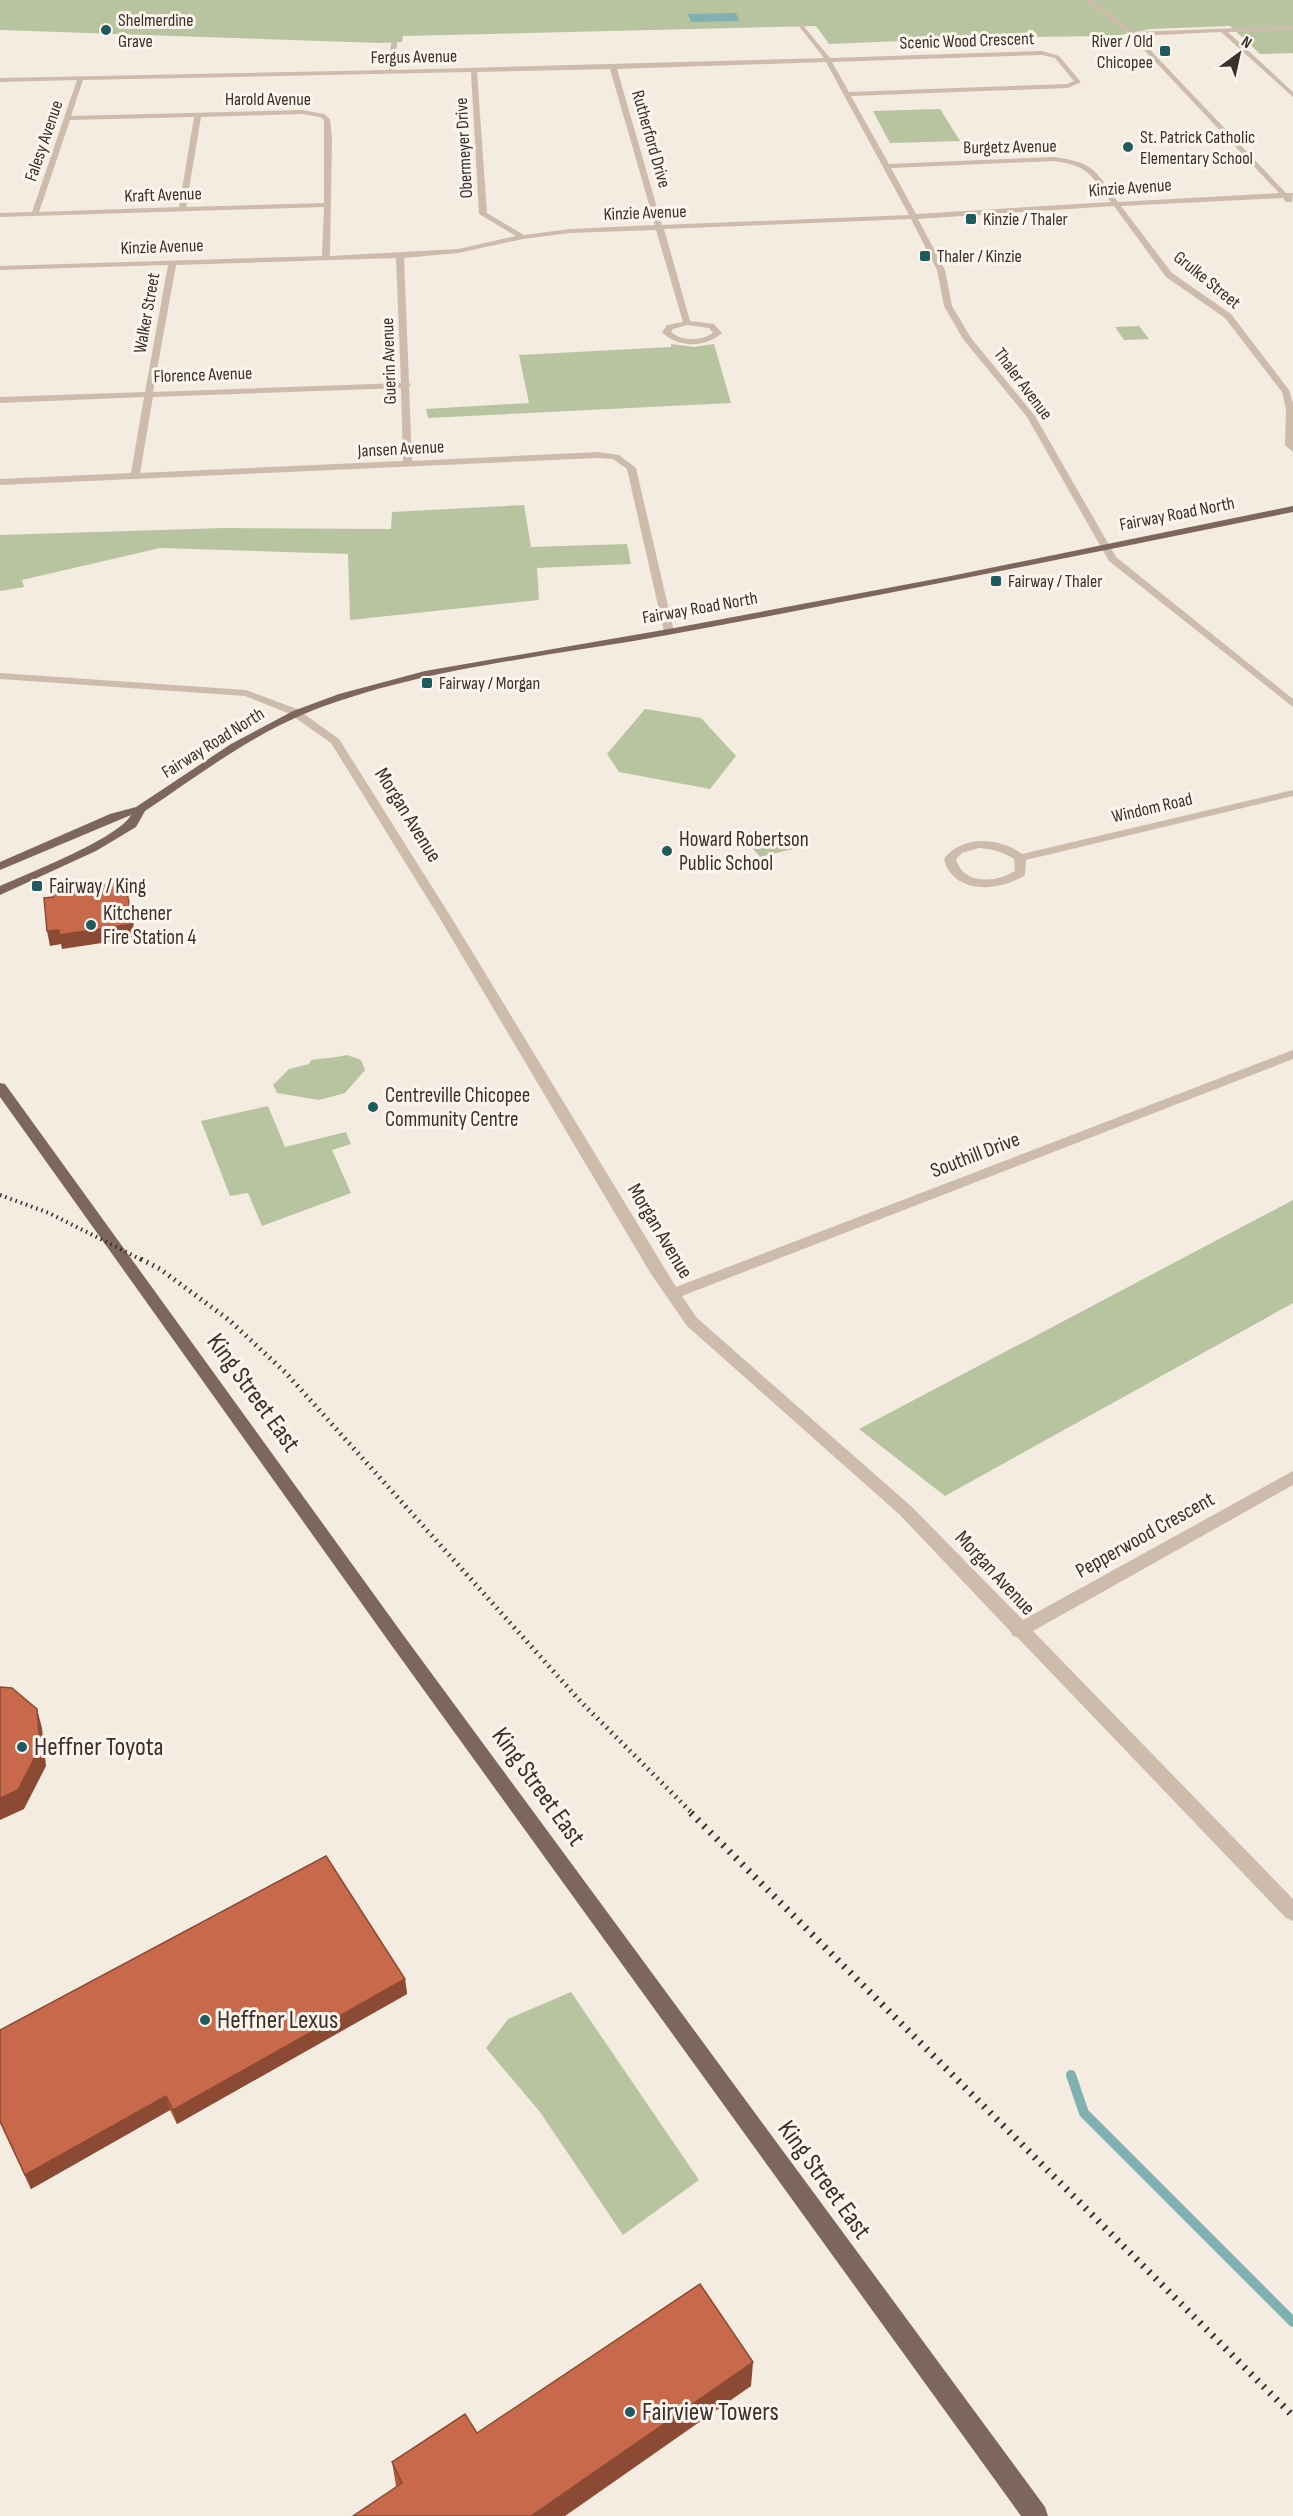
<svg xmlns="http://www.w3.org/2000/svg" width="1293" height="2516" font-family="'Sofia Sans Condensed',sans-serif">
<style>
.green{fill:#b8c4a0}
.water{fill:#7fb0b2}
.lines{fill:none;stroke-linecap:round;stroke-linejoin:round}
.stream{stroke:#7fb0b2;stroke-width:10}
.minor{fill:#cdbbac;fill-rule:evenodd}
.major{fill:#7d675c;fill-rule:evenodd}
.rail-far2{stroke:#3b302b;stroke-width:4;stroke-dasharray:1.5 4;stroke-linecap:butt}
.rail-far1{stroke:#3b302b;stroke-width:5;stroke-dasharray:1.5 5;stroke-linecap:butt}
.rail{stroke:#3b302b;stroke-width:7;stroke-dasharray:2 7;stroke-linecap:butt}
.wall{fill:#ac5a40}
.shaded-wall{fill:#8c4a34}
.building{fill:#c8694b;stroke:#8c4a34;stroke-width:1.5}
.poi-dot{fill:#1f5a5e;stroke:#fbf5ee;stroke-width:2}
.labels{text-anchor:middle;dominant-baseline:central;stroke-width:6;stroke-linejoin:round;paint-order:stroke}
.far-poi-label{font-size:18px;fill:#3b302b;stroke:#fbf5ee;text-anchor:start}
.far-street-label{font-size:18px;fill:#3b302b;stroke:#fbf5ee}
.street-label{font-size:21px;fill:#3b302b;stroke:#fbf5ee}
.poi-label{font-size:21px;fill:#3b302b;stroke:#fbf5ee;text-anchor:start}
.near-street-label{font-size:26px;fill:#3b302b;stroke:#fbf5ee}
.near-poi-label{font-size:26px;fill:#3b302b;stroke:#fbf5ee;text-anchor:start}
</style>
<rect width="100%" height="100%" fill="#f4ebe1"/>
<path class="green" d="M0,0h1293v53l-33,1 -30,-28 -80,3 -35,7 -97,1 -82,7 -34,-3 -73,3 -13,-18 -413,10 -1,6 -22,1 -380,-13z
M940,109l20,32 -70,2 -17,-32z
M1139,326l10,13 -25,1 -9,-13z
M671,344l23,3 20,-3 17,59 -303,15 -2,-9 103,-6 -10,-48 152,-8z
M524,505l7,42 96,-3 4,20 -94,4 2,32 -189,20 -2,-66 -188,-6 -138,32 2,7 -24,4v-56l224,-7 167,1 1,-17z
M645,709l56,9 35,38 -26,33 -91,-17 -12,-18z
M781,835l12,14 -33,8 -12,-14z
M347,1055l14,5 4,10 -20,23 -26,7 -42,-7 -4,-8 16,-16 20,-5 2,-4c12,-2 24,-2 36,-5z
M268,1106l17,41 61,-15 5,12 -19,6 19,43 -89,33 -14,-33 -18,3 -29,-75z
M1293,1200v103l-348,193 -86,-67z
M571,1992l128,188 -76,55 -83,-123 -54,-64 22,-29z"/>
<path class="water" d="M736,13l3,8 -48,1 -3,-8z"/>
<g class="lines">
<path class="stream" d="M1071,2075l13,38 209,209"/>
<path class="minor" d="M1085,0h7l41,32 160,-6v4l-65,2 65,60v5l-72,-65 -84,4 149,157h7l-1,9h-6l-3,-4 -162,8 51,67 59,41 58,76 4,13v49l-8,-7 1,-36 -4,-17 -57,-74 -59,-41 -52,-71 -196,13 27,51 7,36 19,32 64,78 81,141 177,142v8l-184,-146 -82,-144 -64,-78 -19,-33 -7,-36 -26,-51 -247,10 26,92 24,3 8,9c-16,15 -45,15 -60,-1l5,-7 16,-3 -27,-92 -86,3 -47,6 -65,14 -54,5 5,125 2,2 -2,2 3,74 186,-9 21,3 17,13 38,164 -1,2 -9,-2 -37,-163 -14,-10 -15,-1 -598,27v-6l131,-6 13,-76 -144,6v-6l145,-5 23,-127 -168,5v-4l322,-10 2,-49 -324,10v-4l32,-1 45,-132 -77,2v-4l389,-8 2,-27 3,-2 3,2 -2,27 429,-12 -26,-33 3,-2 29,35 212,-7 17,5 22,26 -13,6 -217,8 38,68 165,-7c42,6 40,13 64,45l161,-9 -149,-158zM1042,55l13,3 19,23 -7,3 -218,8 -17,-30zM826,62l83,153 -247,10 -45,-156zM610,69l45,156 -85,4 -46,6 -37,-22 -10,-141zM471,72l8,142 37,22 -58,13 -128,7 2,-117 -2,-20 -6,-5 -22,-4 -231,6 12,-36zM302,114l18,3 4,3v83l-138,4 15,-90zM194,117l-15,90 -140,5 31,-92zM1054,161c36,5 36,14 57,41l-195,12 -25,-46zM396,258l5,125 -248,9 23,-127zM687,325l22,3 4,5c-13,8 -30,9 -42,-1l2,-3zM401,388l2,73 -263,12 13,-76z
M0,673l246,17 51,19 42,30 112,178 225,370 617,-237v9l-611,237 15,22 215,189 111,113 270,-149v14l-260,146 260,268v22l-7,-3 -269,-281 -4,-1 -3,-5 -110,-116 -213,-189 -36,-52 -212,-357 -108,-174 -41,-29 -45,-18 -245,-17z
M1293,790v6l-267,64 -1,15c-25,17 -72,20 -81,-16 18,-24 55,-22 78,-5zM979,848c14,1 24,4 35,11l1,12c-19,12 -52,14 -59,-12l6,-6z"/>
<path class="major" d="M1293,506v6c-206,42 -413,84 -620,122 -123,23 -253,33 -369,80 -57,24 -108,63 -159,97l-9,16 -40,24 -96,44v-9c27,-12 119,-48 131,-71l-131,55v-8l110,-48 26,-7 95,-63 62,-33 46,-17 86,-23 244,-42 277,-52z
M0,1083l5,1 399,552 641,871 3,9h-27l-629,-870 -392,-549z"/>
<path class="rail-far2" d="M0,1195l49,18 95,48"/>
<path class="rail-far1" d="M141,1259l19,10 69,51 57,53 295,329 112,112"/>
<path class="rail" d="M691,1813l602,603"/>
</g>
<path class="wall" d="M405,1979l2,15 -230,130 -7,-14 -139,79 -31,-66v-93z
M751,2386l-354,101 -1,-1 -4,-24 85,-29z"/>
<path class="shaded-wall" d="M133,924l2,14 -73,11 -1,-5 -11,2 -3,-15z
M37,1709l5,19 4,38 -22,43 -24,11v-22z
M405,1979l2,15 -230,130 -4,-14z
M166,2096l4,14 -139,79 -6,-14z
M753,2362l-2,24 -186,130h-34z"/>
<path class="building" d="M125,882l8,42 -74,11v-5l-12,1 -3,-33 9,-1 1,-5z
M0,1687l12,1 25,21 3,38 -22,43 -18,8z
M326,1856l79,123 -232,131 -7,-14 -141,79 -25,-54v-91z
M700,2284l53,78 -222,154h-178l49,-33 -10,-21 73,-48 12,19z"/>
<g class="poi-dot">
<circle cx="106" cy="30" r="6"/>
<rect x="1159" y="45" width="12" height="12" rx="3"/>
<circle cx="1128" cy="147" r="6"/>
<rect x="965" y="213" width="12" height="12" rx="3"/>
<rect x="919" y="250" width="12" height="12" rx="3"/>
<rect x="990" y="575" width="12" height="12" rx="3"/>
<rect x="421" y="677" width="12" height="12" rx="3"/>
<circle cx="667" cy="851" r="6"/>
<rect x="31" y="880" width="12" height="12" rx="3"/>
<circle cx="91" cy="925" r="6"/>
<circle cx="373" cy="1107" r="6"/>
<circle cx="22" cy="1747" r="6"/>
<circle cx="205" cy="2020" r="6"/>
<circle cx="630" cy="2412" r="6"/>
</g>
<g class="labels">
<g class="far-poi-label">
<text x="118" y="20">Shelmerdine<tspan x="118" dy="21">Grave</tspan></text>
<text x="1153" y="41" text-anchor="end">River / Old<tspan x="1153" dy="21">Chicopee</tspan></text>
<text x="1140" y="137">St. Patrick Catholic<tspan x="1140" dy="21">Elementary School</tspan></text>
<text x="983" y="219">Kinzie / Thaler</text>
<text x="937" y="256">Thaler / Kinzie</text>
<text x="1008" y="581">Fairway / Thaler</text>
<text x="439" y="683">Fairway / Morgan</text>
</g>
<g class="far-street-label">
<text transform="translate(967 41) rotate(-2)">Scenic Wood Crescent</text>
<text transform="translate(414 57) rotate(-1)">Fergus Avenue</text>
<text x="268" y="99">Harold Avenue</text>
<text transform="translate(651 139) rotate(74)">Rutherford Drive</text>
<text transform="translate(44 141) rotate(-71)">Falesy Avenue</text>
<text transform="translate(1010 147) rotate(-1)">Burgetz Avenue</text>
<text transform="translate(464 148) rotate(-93)">Obermeyer Drive</text>
<text transform="translate(1130 188) rotate(-4)">Kinzie Avenue</text>
<text transform="translate(163 195) rotate(-2)">Kraft Avenue</text>
<text transform="translate(645 213) rotate(-2)">Kinzie Avenue</text>
<text transform="translate(162 247) rotate(-2)">Kinzie Avenue</text>
<text transform="translate(1207 280) rotate(39)">Grulke Street</text>
<text transform="translate(147 313) rotate(-80)">Walker Street</text>
<text transform="translate(389 361) rotate(-92)">Guerin Avenue</text>
<text transform="translate(203 375) rotate(-2)">Florence Avenue</text>
<text transform="translate(1023 384) rotate(53)">Thaler Avenue</text>
<text transform="translate(401 449) rotate(-3)">Jansen Avenue</text>
<text transform="translate(1177 514) rotate(-11)">Fairway Road North</text>
<text transform="translate(700 608) rotate(-10)">Fairway Road North</text>
<text transform="translate(213 743) rotate(-32)">Fairway Road North</text>
<text transform="translate(1152 808) rotate(-13)">Windom Road</text>
</g>
<g class="street-label">
<text transform="translate(408 815) rotate(58)">Morgan Avenue</text>
<text transform="translate(975 1155) rotate(-21)">Southill Drive</text>
<text transform="translate(660 1231) rotate(59)">Morgan Avenue</text>
<text transform="translate(1145 1535) rotate(-29)">Pepperwood Crescent</text>
<text transform="translate(995 1573) rotate(47)">Morgan Avenue</text>
</g>
<g class="poi-label">
<text x="679" y="839">Howard Robertson<tspan x="679" dy="24">Public School</tspan></text>
<text x="49" y="886">Fairway / King</text>
<text x="103" y="913">Kitchener<tspan x="103" dy="24">Fire Station 4</tspan></text>
<text x="385" y="1095">Centreville Chicopee<tspan x="385" dy="24">Community Centre</tspan></text>
</g>
<g class="near-street-label">
<text transform="translate(253 1393) rotate(54)">King Street East</text>
<text transform="translate(538 1787) rotate(54)">King Street East</text>
<text transform="translate(824 2180) rotate(54)">King Street East</text>
</g>
<g class="near-poi-label">
<text x="34" y="1747">Heffner Toyota</text>
<text x="217" y="2020">Heffner Lexus</text>
<text x="642" y="2412">Fairview Towers</text>
</g>
</g>
<g transform="translate(1239 54) rotate(33)" stroke="#fbf5ee" stroke-width="4.5" paint-order="stroke">
<path d="M0-4.5L10 22L0 15L-10 22Z" fill="#3b302b"/>
<text y="-9" font-size="16" font-weight="bold" text-anchor="middle" fill="#3b302b">N</text>
</g>
</svg>
